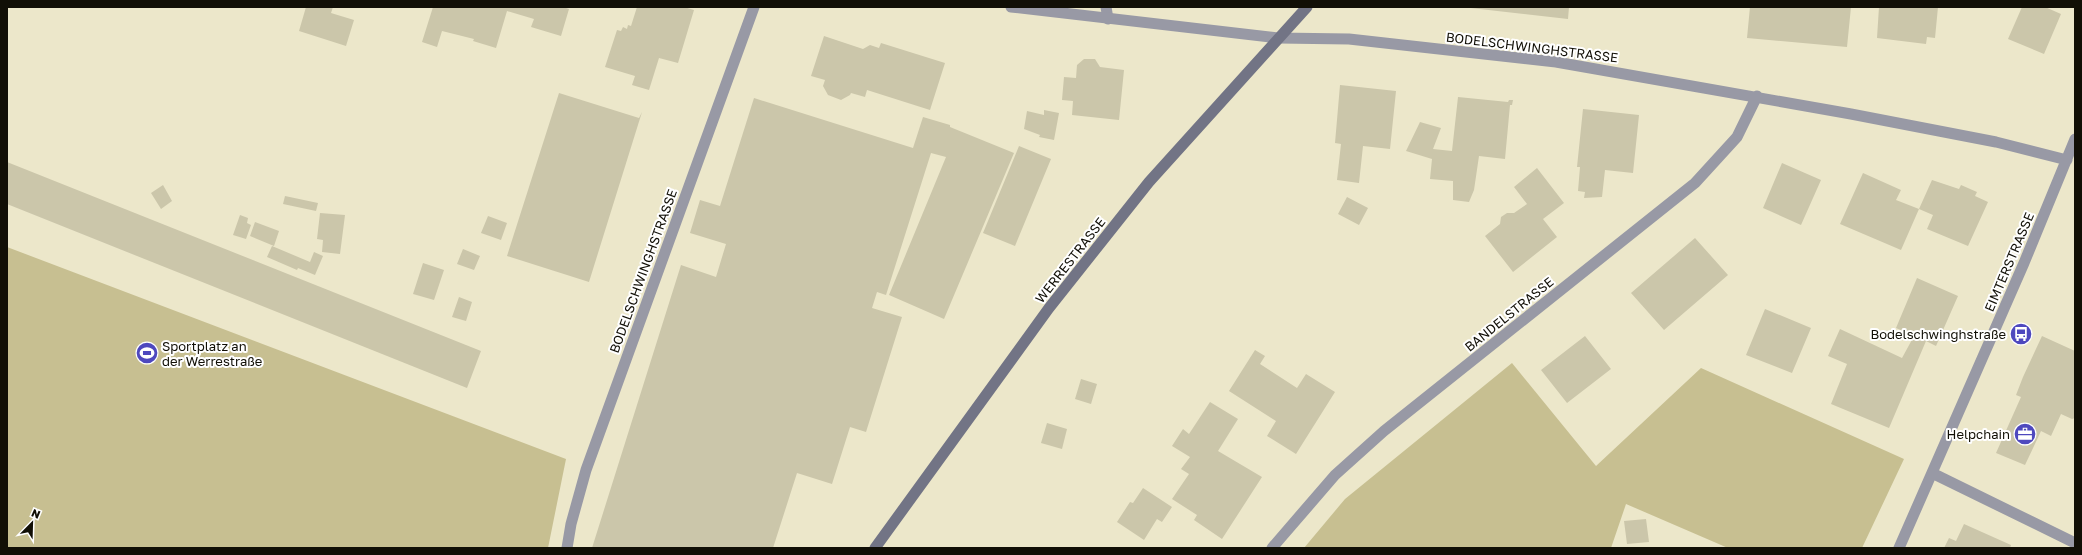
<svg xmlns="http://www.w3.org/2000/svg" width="2082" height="555" font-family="'Golos Text',sans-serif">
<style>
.green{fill:#c7bf91}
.building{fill:#cbc6aa}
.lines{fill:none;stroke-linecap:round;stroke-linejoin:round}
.service{stroke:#9899a5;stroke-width:11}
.minor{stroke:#9899a5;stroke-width:11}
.secondary{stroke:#727485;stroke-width:11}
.labels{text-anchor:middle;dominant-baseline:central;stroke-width:4;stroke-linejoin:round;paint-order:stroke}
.street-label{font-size:13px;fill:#110f06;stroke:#fff}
.poi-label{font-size:13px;fill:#110f06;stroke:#fff;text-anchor:end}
</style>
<rect width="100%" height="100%" fill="#ece7ca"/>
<path class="green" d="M7,247l559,212 -18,89h-541z
M1512,363l84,103 105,-98 203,91 -42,89h-134l-102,-44 -15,44h-307l41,-49z"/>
<path class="building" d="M306,7h27l-2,6 23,7 -8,26 -47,-15z
M433,7h130l6,2 -8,27 -30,-9 3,-8 -27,-8 -11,37 -23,-7 1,-2 -32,-8 -5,16 -15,-5z
M637,7h47l10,3 -16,53 -19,-5 -10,32 -17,-5 3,-9 -30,-9 12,-37 4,1 2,-4 4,2 1,-4 3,1z
M1462,7h107l-1,12z
M1750,7h101l-4,40 -100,-9z
M1879,7h59l-3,31 -8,-1 -1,7 -49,-6z
M2022,7h23l16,7 -17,40 -36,-15z
M824,36l39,13 7,-4 9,3 2,-5 64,20 -15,47 -63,-20 -2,7 -14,-4 -1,2 -9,5 -13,-5 -5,-9 2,-6 -14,-4z
M1084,59h11l5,8 24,3 -5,50 -47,-5 1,-14 -11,-1 2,-23 12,1 1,-13z
M1340,85l56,6 -6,58 -27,-3 -4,37 -22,-3 4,-36 -6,-1z
M559,93l80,25 3,-6 -53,170 -82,-26z
M1458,97l50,5 1,-2h4l-1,5h-2l-5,54 -26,-3 -5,34 -5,12 -16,-2v-19l-23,-2 2,-20 -26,-8 14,-29 21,6 -8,21 19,2z
M754,98l159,50 10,-31 27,8v2l64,26 -70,166 -55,-24 57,-138 -15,-4 -45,142 -9,-3 -5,16 30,9 -36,115 -16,-5 -18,57 -35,-11 -24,75h-181l89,-283 35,12 10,-33 -36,-11 10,-33 20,6z
M1583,109l56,6 -6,58 -28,-3 -3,27 -18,1 1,-6 -7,-1 2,-24h-3z
M1044,110l15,3 -5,27 -15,-3 1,-2 -16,-6 3,-18 17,4z
M1019,146l32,13 -36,87 -32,-13z
M7,162l474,189 -14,37 -460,-184z
M1782,163l39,17 -20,45 -38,-17z
M1537,168l27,35 -21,16 14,18 -44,35 -28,-36 15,-12 1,-7 6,-4h7l13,-9 -13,-17z
M1863,173l38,17 -5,10 23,9 -18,41 -61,-26z
M1932,180l27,9 2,-4 16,7 -2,4 13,6 -20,44 -41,-17 6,-14 -14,-6z
M163,185l9,16 -11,8 -10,-16z
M285,196l33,7 -2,8 -33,-7z
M1347,197l21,11 -9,17 -21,-11z
M320,213l25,2 -5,39 -18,-2 1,-12 -6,-1z
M240,215l8,3 -1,5 4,2 -5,14 -13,-4z
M488,216l19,7 -6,17 -20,-7z
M255,222l24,9 -5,15 -24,-10z
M1695,238l33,37 -64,55 -33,-37z
M272,246l38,16 4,-10 9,4 -8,19 -17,-7 -1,2 -30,-13z
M463,249l17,7 -6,14 -17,-6z
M423,263l21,7 -10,30 -21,-6z
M1917,278l41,18 -22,50 -10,-5 -37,87 -58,-24 16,-40 -19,-8 12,-27 62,29 12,-22 -18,-8z
M459,297l13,5 -6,19 -14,-4z
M1765,309l46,19 -19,45 -46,-18z
M1585,336l26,33 -44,34 -26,-33z
M2042,336l33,15v67l-3,1 -11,-5 -10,22 -10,-5 -16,34 -29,-12 25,-56 -5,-2 7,-18z
M1255,350l10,6 -5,8 37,24 9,-14 29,18 -39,62 -29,-18 9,-15 -47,-30z
M1081,379l16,5 -6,20 -16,-5z
M1210,402l28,17 -20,32 44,26 -40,62 -28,-19 3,-5 -25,-16 17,-25 -8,-5 9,-12 -18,-11 11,-17 6,5z
M1047,423l20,6 -5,20 -21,-6z
M1143,488l29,19 -10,15 -5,-3 -13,21 -27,-18 13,-20 3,1z
M1646,519l3,23 -22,2 -3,-23z
M1964,524l47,21 -1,3h-66l5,-10 7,3z"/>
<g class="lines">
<path class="service" d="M1106,7l2,12"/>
<path class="minor" d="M1011,7l267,31 71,1 207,23 295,52 145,28 71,18
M1932,473l143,70
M567,548l4,-24 15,-54 168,-463
M1272,548l63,-73 49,-44 311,-248 42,-46 20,-41
M1899,548l125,-285 51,-124"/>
<path class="secondary" d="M875,548l174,-240 100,-126 158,-175"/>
</g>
<defs>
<g id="bus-disc" transform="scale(1.15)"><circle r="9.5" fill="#4e48be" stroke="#fff"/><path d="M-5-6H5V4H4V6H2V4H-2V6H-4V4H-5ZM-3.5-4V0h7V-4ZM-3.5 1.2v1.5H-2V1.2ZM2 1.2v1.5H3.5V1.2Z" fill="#fff"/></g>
<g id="stadium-disc" transform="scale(1.15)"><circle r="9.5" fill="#4e48be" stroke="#fff"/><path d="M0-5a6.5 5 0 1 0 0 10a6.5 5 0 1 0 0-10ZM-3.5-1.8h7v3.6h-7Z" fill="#fff"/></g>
<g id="office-disc" transform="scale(1.15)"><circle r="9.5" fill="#4e48be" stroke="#fff"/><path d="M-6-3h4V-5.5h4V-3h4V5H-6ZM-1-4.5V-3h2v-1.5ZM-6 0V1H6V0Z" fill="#fff"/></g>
</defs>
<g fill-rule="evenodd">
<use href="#bus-disc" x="2021" y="334"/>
<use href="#stadium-disc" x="147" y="353"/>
<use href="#office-disc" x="2025" y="434"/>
</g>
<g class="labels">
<g class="street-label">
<text transform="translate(1532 47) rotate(7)">BODELSCHWINGHSTRASSE</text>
<text transform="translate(1070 260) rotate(-52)">WERRESTRASSE</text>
<text transform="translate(2009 262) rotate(-67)">EIMTERSTRASSE</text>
<text transform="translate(643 271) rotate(-70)">BODELSCHWINGHSTRASSE</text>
<text transform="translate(1509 314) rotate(-39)">BANDELSTRASSE</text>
</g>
<g class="poi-label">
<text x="2006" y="334">Bodelschwinghstraße</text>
<text x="162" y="346" text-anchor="start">Sportplatz an<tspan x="162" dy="15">der Werrestraße</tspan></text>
<text x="2010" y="434">Helpchain</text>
</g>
</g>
<rect width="2082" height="555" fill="none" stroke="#110f06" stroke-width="16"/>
<g transform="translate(32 523) rotate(23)" stroke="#ffffff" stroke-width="3" paint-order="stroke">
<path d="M0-3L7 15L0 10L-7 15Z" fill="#110f06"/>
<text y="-6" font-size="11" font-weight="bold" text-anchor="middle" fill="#110f06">N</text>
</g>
</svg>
